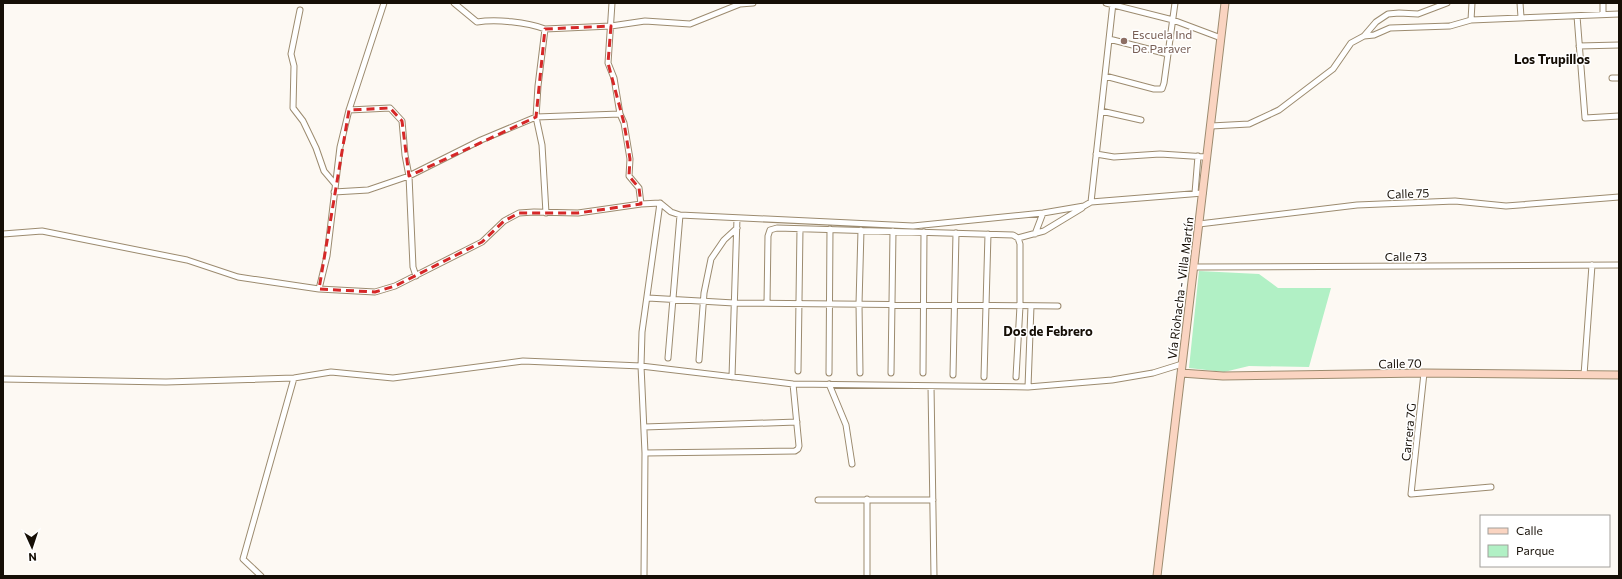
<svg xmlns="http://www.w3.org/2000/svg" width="1622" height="579" font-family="Commissioner,sans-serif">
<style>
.green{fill:#b1f0c5}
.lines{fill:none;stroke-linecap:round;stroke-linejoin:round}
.street-casing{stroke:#9c8b6f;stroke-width:7}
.secondary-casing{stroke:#9c8b6f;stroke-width:9}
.street{stroke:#fff;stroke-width:5}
.secondary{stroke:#fad4c1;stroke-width:7}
.marked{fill:none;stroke:#d62828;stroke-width:3;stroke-dasharray:8 5;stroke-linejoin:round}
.education-dot{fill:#8d6e63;stroke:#fff;stroke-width:1.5}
.labels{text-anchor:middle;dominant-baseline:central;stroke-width:3;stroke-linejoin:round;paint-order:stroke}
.education-label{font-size:12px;fill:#785e54;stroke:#fff;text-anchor:start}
.street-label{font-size:12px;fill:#160f06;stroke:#fff}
.neighbourhood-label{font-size:13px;font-weight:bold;fill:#160f06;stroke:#fff}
</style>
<rect width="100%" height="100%" fill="#fdf9f3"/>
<path class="green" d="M1199,271l60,3 19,14h53l-22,79 -60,-1 -25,6 -35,-4z"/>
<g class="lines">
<g class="street-casing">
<path id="street" d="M454,3l23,19c19,-3 50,0 68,7l66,-3 34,-5 45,3 50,-20 13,-1
M612,3l-4,60 6,15 6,36 4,9 6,36 -1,17 10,12 2,16
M1106,3l67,17 48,18
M1520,3l1,14
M1603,3v11
M300,10l-9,44 3,12 -1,42 10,13 13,27 8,23 11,13
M1577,16l8,102 34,-2
M1471,20l1,-17
M545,29l-7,57 -2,31 6,28 4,68
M1364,36l10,-1 16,-7 60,-2 21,-6 148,-6
M1109,39l59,15
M1579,46l40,-1
M1105,76l49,13h8l2,-6 11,-80
M1612,78h7
M349,110l41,-2 12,13 3,34 4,21 4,91 3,9
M1101,111l40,9
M1211,126l38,-2 30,-14 54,-41 18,-26 13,-7 12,-14 12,-8 11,-1 19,1 29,-11
M1096,154l18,3 46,-3 47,3
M334,192l34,-2 41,-14 72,-36 55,-23 84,-3
M1195,193l3,-37
M1091,202l22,-199
M1199,224l158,-19 98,-4 51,5 113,-9
M3,234l39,-3 145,29 51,17 81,12 56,3 20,-6 87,-44 22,-21 15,-8 15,-1 44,1 63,-9 19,-1 11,9 9,3 233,11 130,-13 41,-7 7,-4 112,-9
M1035,234l8,-21
M1018,238l26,-7 38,-23
M1194,267l425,-2
M319,289l8,-33 13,-109 9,-37 35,-107
M648,298l86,5 324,3
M767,303l1,-67 2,-6 7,-2 236,7 5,3 2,6v62l-4,71
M668,358l12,-143
M699,360l5,-67 7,-34 13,-19 13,-12
M798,371l2,-142
M829,373l1,-144
M860,373l-1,-69 2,-74
M891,373l2,-142
M923,373l1,-141
M1424,373l-13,121 80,-7
M953,375l3,-142
M1584,375l8,-110
M732,377l5,-159
M984,377l4,-143
M3,379l163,3 128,-4 37,-6 62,6 130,-17 118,5 152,18 235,3 84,-7 41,-7 29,-9
M829,384l17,41 6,39
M931,386l3,190
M1028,387l3,-81
M644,427l153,-5
M645,453l150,-2 3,-2 1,-3 -6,-62
M867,499v77
M818,500h115
M261,576l-18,-17 51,-181
M644,576l1,-123 -4,-87 1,-34 18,-129"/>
</g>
<g class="secondary-casing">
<path id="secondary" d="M1181,373l42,3 201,-3 195,2
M1157,576l68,-573"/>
</g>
<use href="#street" class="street"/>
<use href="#secondary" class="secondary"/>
</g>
<path class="marked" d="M611,26l-3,37 16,60 6,36 -1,17 10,12 2,16 -63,9h-59l-15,8 -22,21 -87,44 -20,6 -56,-3 30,-179 41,-2 12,13 7,55 127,-59 9,-88z"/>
<circle class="education-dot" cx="1124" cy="41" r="4"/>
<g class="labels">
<g class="education-label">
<text x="1132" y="34">Escuela Ind<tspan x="1132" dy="14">De Paraver</tspan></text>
</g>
<g class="street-label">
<text transform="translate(1408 193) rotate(-2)">Calle 75</text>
<text x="1406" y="256">Calle 73</text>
<text transform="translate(1180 288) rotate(-83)">Vía Riohacha - Villa Martín</text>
<text transform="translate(1400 363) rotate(-1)">Calle 70</text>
<text transform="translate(1408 432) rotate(-84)">Carrera 7G</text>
</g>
<g class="neighbourhood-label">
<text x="1552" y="59">Los Trupillos</text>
<text x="1048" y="331">Dos de Febrero</text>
</g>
</g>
<rect width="1622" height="579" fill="none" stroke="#160f06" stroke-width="8"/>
<rect x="1480" y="515" width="130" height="52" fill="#ffffff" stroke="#a29f9b"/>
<rect x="1488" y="528" width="20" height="6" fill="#fad4c1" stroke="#a29f9b"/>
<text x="1516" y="535" font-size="12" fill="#160f06">Calle</text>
<rect x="1488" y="545" width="20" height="12" fill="#b1f0c5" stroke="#a29f9b"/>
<text x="1516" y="555" font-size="12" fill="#160f06">Parque</text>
<g transform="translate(32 547) rotate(177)" stroke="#ffffff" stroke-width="3" paint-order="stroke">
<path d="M0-3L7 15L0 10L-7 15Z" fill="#160f06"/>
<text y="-6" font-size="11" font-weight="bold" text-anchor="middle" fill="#160f06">N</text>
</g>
</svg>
